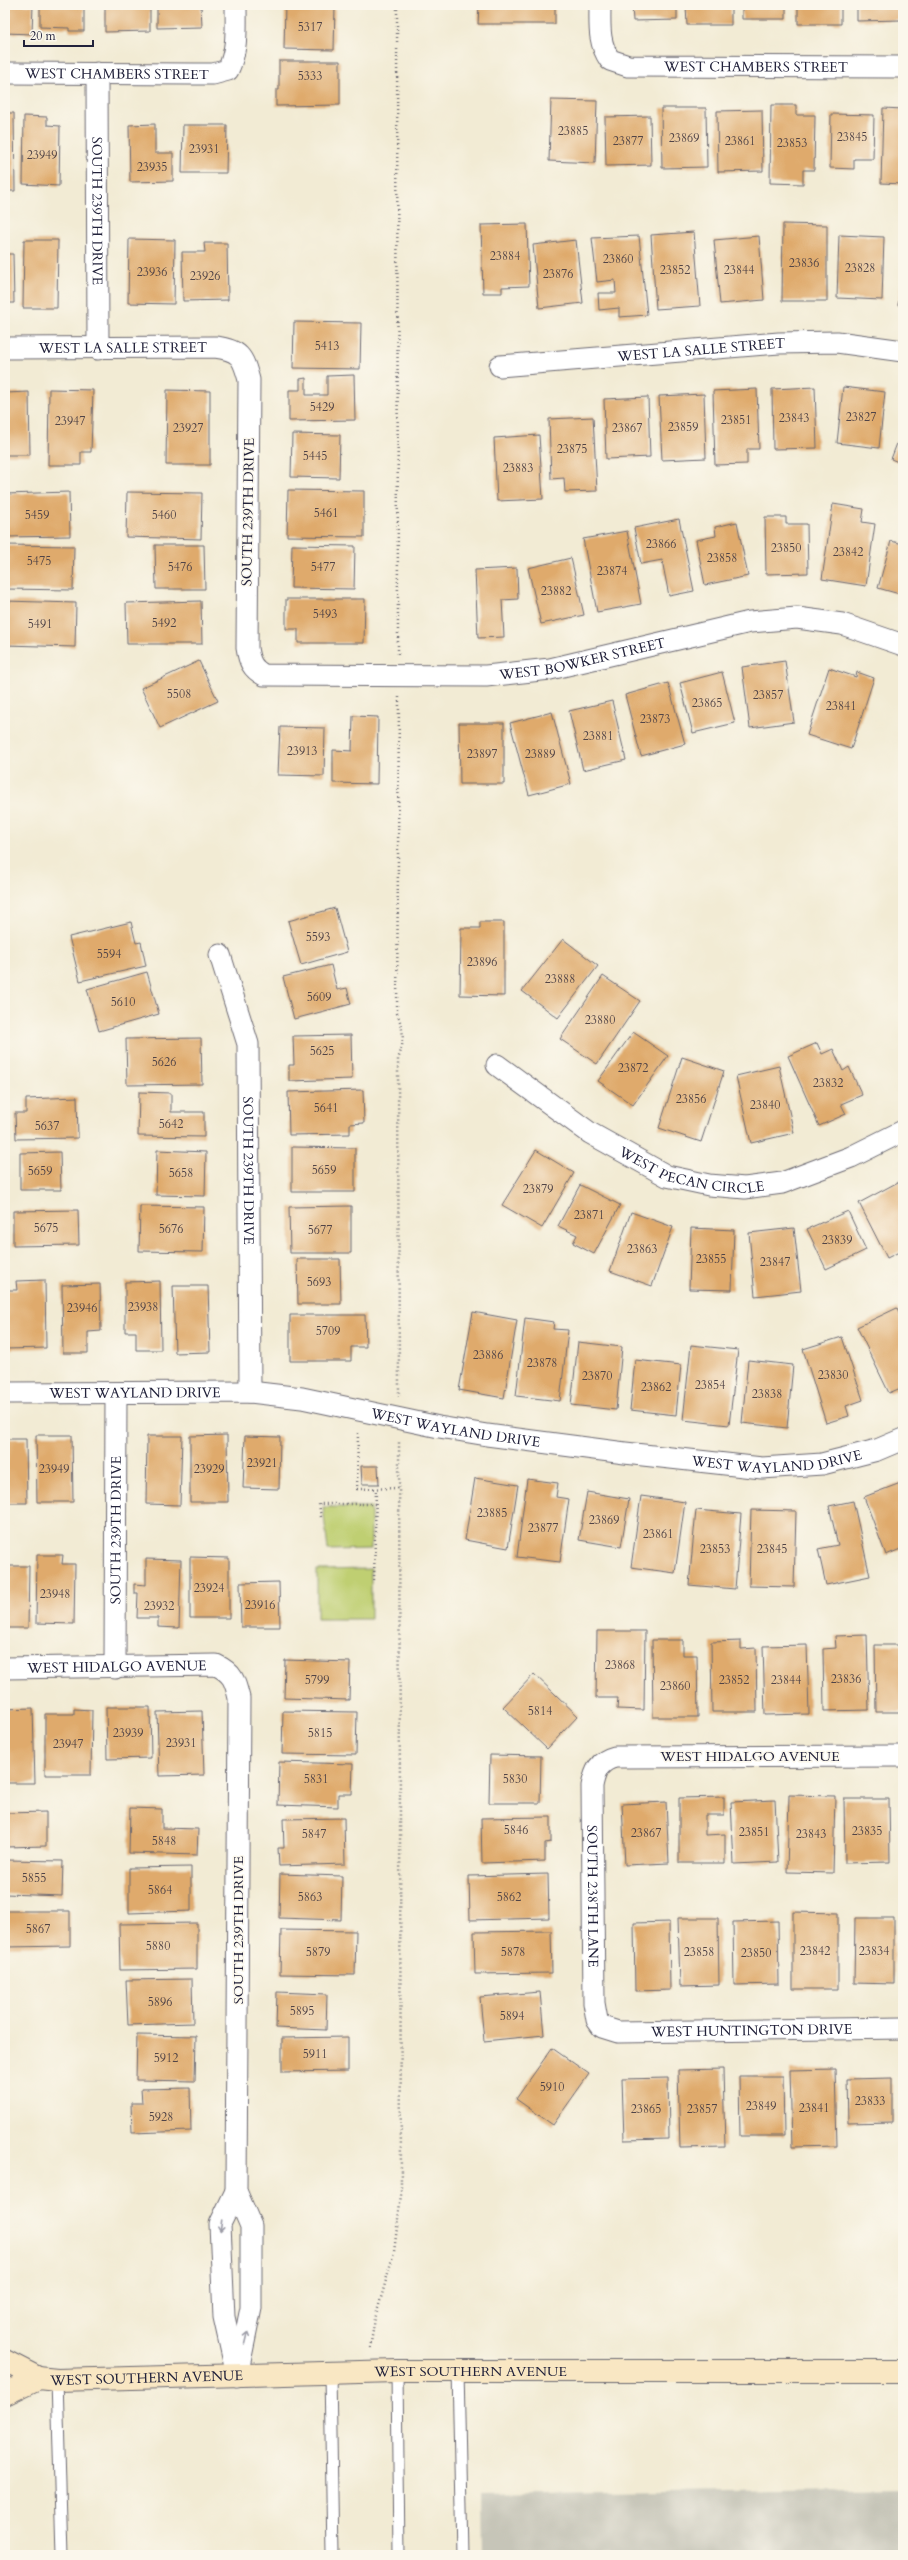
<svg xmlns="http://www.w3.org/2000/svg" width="908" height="2560" font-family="Cardo,serif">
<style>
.industrial{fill:#c6c5b8}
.green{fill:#bfcf72;stroke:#707856}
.building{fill:#dfaa6c}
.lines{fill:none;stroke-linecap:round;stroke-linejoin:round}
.service-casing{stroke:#6b6871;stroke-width:13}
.minor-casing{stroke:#6b6871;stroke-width:23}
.secondary-casing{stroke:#6b6871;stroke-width:24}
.path{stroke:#6b6871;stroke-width:2.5;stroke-dasharray:1 3;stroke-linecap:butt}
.service{stroke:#fff;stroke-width:11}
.minor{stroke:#fff;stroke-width:21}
.secondary{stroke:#f9e7c3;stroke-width:22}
.oneway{stroke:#9c9ca7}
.labels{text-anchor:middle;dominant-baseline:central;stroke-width:3;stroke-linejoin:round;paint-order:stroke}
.number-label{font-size:12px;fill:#514447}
.street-label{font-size:14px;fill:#22223b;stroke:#fbf7ec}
</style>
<rect width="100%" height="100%" fill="#fbf7ec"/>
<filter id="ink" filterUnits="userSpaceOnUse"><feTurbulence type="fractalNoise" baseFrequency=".025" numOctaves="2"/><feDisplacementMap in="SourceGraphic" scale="8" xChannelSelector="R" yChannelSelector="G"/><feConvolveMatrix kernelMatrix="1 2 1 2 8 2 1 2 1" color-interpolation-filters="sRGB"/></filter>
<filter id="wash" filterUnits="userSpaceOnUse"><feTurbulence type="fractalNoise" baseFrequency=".012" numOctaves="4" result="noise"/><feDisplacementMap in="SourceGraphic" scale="16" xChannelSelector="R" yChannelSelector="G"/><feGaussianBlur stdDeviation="0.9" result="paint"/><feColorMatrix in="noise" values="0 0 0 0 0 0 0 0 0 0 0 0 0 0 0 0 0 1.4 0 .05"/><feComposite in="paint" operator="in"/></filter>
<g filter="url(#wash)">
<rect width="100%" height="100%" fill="#f2ebd4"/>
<path class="industrial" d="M903,2488v67h-420l-1,-60z"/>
<path class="green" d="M323,1507h48v42l-43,1z
M371,1569v50h-54v-49z"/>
<g id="blocks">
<path class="building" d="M5,5h28l-1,29 -27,-1z
M40,5h44v26h-15v-3l-29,-1z
M105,5h45v26l-45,1z
M157,5h44l1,22 -45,1z
M285,5l50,1 -1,44 -50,-1z
M479,5h76v19h-77z
M632,5h45v15l-44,1z
M686,5h45v20h-44z
M742,5h44v14h-44z
M798,5h43v19h-43z
M857,5h43l1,15 -44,1z
M279,61h61v44l-64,1v-16h3z
M551,100l46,1 -2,62 -46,-2z
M771,105h25v10h19l-1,55h-11v14l-33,-1z
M661,108h45l1,59 -45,1z
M883,108l20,1v75l-22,-1z
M762,110l1,61 -45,1 -1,-61z
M5,113h9l1,78h-10z
M831,114l43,1 -1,44h-19v10l-24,-1z
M24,116l23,1v8l13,1 -1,60 -36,-2z
M650,116l1,49 -45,1 -1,-49z
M155,124v29h18v28l-43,1 -1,-57z
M183,125h44l-1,48h-44z
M527,224l2,62 -27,1v6h-19l-2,-68z
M783,224l44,1v76h-45z
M694,232l6,74 -44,3 -5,-74z
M839,235l45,2 -2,63 -45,-2z
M639,236l8,79 -28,2v-9l-20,2 -1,-17h18l-1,-13 -18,2 -5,-44z
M759,236l5,64 -44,4 -6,-64z
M129,239l46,1 -1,64 -46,-1z
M24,240h34l-1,68h-34z
M576,240l7,63 -44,5 -6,-63z
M204,243h23l1,57 -45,1 -1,-49h23z
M5,254h8l1,49h-9z
M902,285h1v22l-5,-2z
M294,322l67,1 -1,46 -67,-1z
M354,375l1,45 -66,1v-31h11v-11l6,-1v17h21v-19z
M815,387l2,61 -44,1 -1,-60z
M843,387l42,5 -6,56 -42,-5z
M49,389l44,1 -2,62h-10v13h-33z
M757,389l2,60h-12v15l-32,1 -2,-74z
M167,390l43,1v74h-44z
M29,392l1,63h-25v-62z
M704,394l2,64 -44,2 -3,-64z
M648,397l2,60 -44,2 -2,-60z
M593,417l4,74 -32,1 -1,-14 -13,1 -2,-60z
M903,428v36l-12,-5z
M292,434l48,1 -1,43 -48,-1z
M539,435l4,64 -46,2 -3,-63z
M288,490l76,1v46l-77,-1z
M69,492l1,44 -65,1v-43z
M127,492l75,1 -1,46 -75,-2z
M833,504l31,5 -2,13 13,2 -9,62 -44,-7z
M765,517h21v7h21l1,49 -42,1z
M679,519l15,72 -25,5 -7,-36 -21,4 -7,-36z
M737,522l11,54 -43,9 -9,-45 20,-4 -1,-9z
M627,531l14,73 -44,8 -14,-73z
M891,541l12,3v51l-25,-7z
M5,545l69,1 -1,44 -67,-1z
M155,545h49l1,44h-49z
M292,545l63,1 -1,43 -63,-1z
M571,558l13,57 -43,9 -13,-56z
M517,568l1,31 -16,1 2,37 -26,1 -3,-68z
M286,599h79l-1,44h-66v-14h-12z
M5,601l71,2 -1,44 -70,-2z
M201,601l1,43h-75l-1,-41z
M199,661l19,40 -58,27 -19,-40z
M785,661l9,61 -44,6 -8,-61z
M829,668l27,9 1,-5 17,6 -23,71 -44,-14z
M722,672l13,51 -42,10 -13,-50z
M668,683l17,61 -44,12 -16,-61z
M612,701l14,59 -43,10 -14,-59z
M552,712l19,72 -42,11 -19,-72z
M353,716l25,1 -1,67 -44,-1v-33l19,1z
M459,723h45v61h-44z
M280,727l45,1 -1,48 -46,-1z
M335,908l12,44 -46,13 -13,-44z
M131,922l5,21 5,-1 5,24 -66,15 -11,-44z
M480,922h24v74l-44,-1 1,-67h19z
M563,939l35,27 -40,52 -36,-27z
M331,965l6,25 10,-2 4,16 -57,15 -11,-42z
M147,972l12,42 -60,17 -12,-42z
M603,976l37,25 -43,63 -37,-25z
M633,1032l35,24 -35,49 -35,-24z
M351,1035l1,44 -63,2v-16h5l-1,-29z
M201,1038l1,46 -75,1 -1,-46z
M817,1043l5,11 11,-5 10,22 6,-4 13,28 -21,9 5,10 -27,12 -31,-70z
M682,1057l42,14 -23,71 -42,-14z
M779,1066l15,67 -43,10 -15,-67z
M363,1090l1,33 -14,1v10l-61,1 -1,-43z
M139,1092l32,1v19h33v25l-66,-1z
M77,1097l1,41 -62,1 -1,-26h11v-14z
M292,1147l63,1v44h-63z
M157,1150l49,2 -1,44 -49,-1z
M536,1150l38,23 -32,55 -40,-23z
M60,1152l1,38h-41v-37z
M900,1181l3,6v63l-16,8 -28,-55z
M580,1185l40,20 -26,49 -21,-11 4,-8 -19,-9z
M140,1206l64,1 -1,45 -64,-1z
M351,1206v47h-61l-1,-46z
M78,1210l1,35 -66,1v-35z
M848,1211l18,39 -40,19 -19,-40z
M631,1212l42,15 -21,59 -42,-15z
M691,1228l43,2 -2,60 -43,-1z
M794,1228l7,63 -46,5 -6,-63z
M297,1259h43l1,45h-43z
M45,1280l1,68 -41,1v-59h12l-1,-9z
M160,1281l1,69h-25v-18h-11v-50z
M100,1284l1,47 -13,1v21h-25l-1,-68z
M173,1286h35l2,66 -35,1z
M897,1308l6,12v67l-14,6 -32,-66z
M473,1312l44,8 -13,78 -45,-8z
M290,1315h75l1,32h-15v14h-61z
M525,1318l29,4 -1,7 15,1 -8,71 -44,-5z
M842,1337l21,63 -17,6 3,10 -23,7 -23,-74z
M578,1342l44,5 -6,63 -45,-5z
M691,1345l47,5 -9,75 -46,-5z
M635,1360l46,5 -5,50 -46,-5z
M748,1360l45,5 -6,63 -45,-5z
M36,1435h36l1,67h-36z
M227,1435l1,67h-38v-66z
M147,1436h35l-2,69 -34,-1z
M245,1436l35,1 -1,52 -36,-1z
M5,1439h21l1,64h-22z
M361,1466h17l1,18h-17z
M475,1478l43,7 -10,63 -43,-8z
M527,1479l31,4 -2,14 13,2 -9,63 -43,-5z
M903,1482v66l-17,7 -22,-58z
M587,1492l42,7 -8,48 -42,-7z
M641,1496l44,6 -10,71 -44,-6z
M853,1501l17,75 -44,9 -8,-36 20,-4 -9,-39z
M696,1510l45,4 -6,75 -46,-4z
M751,1510l45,1 -2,76 -45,-1z
M37,1555h26l-1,9h13l-1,60 -38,-1z
M190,1557l39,1v60h-39z
M146,1559l35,1 -2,68 -21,-1v-9h-21l1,-25h-4v-9l12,1z
M5,1566h24l-1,62h-23z
M279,1582l1,45h-39l-1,-44z
M597,1631h48l-1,79 -27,-1 1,-11h-22z
M867,1635l2,75 -45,1 -1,-62 13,-1 -1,-12z
M652,1640h31v15h14l1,62h-45z
M741,1641v8l15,-1 1,64h-45l-1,-70z
M807,1645l2,69 -44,1 -2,-69z
M875,1645h28v67h-27z
M285,1660l65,2 -1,38 -65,-2z
M534,1674l44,42 -31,33 -44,-42z
M106,1707h44l1,51 -44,1z
M33,1708l2,75h-30v-74z
M74,1709l18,1 -1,65h-46v-61h29z
M202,1711l2,64 -45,1 -2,-64z
M283,1711l74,1 -1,43 -74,-1z
M490,1755l51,1 -1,47h-51z
M279,1762l74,2 -1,30h-14v13l-60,-2z
M789,1795l46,1 -2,77 -46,-1z
M724,1797v18h-19v20l20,-1v29h-46v-65z
M844,1799h45l1,63 -45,1z
M775,1800l3,62 -44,2 -3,-62z
M666,1802l3,61 -44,2 -3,-61z
M130,1808l32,1v19l36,1 -1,26 -68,-2z
M46,1812v34l-41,1v-34z
M551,1817v25l-6,1v18l-63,2 -1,-45z
M344,1818l1,46 -66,2 -1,-18h6l-1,-29z
M5,1860l58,1 -1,35 -57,-2z
M191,1867v44l-62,2v-45z
M280,1874l62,2 -1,44 -62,-2z
M548,1874l1,44 -79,2 -1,-44z
M5,1911h65v35l-65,1z
M793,1912l45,1v76h-45z
M678,1918h40l1,67 -39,1z
M855,1918h39v66l-40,-1z
M778,1921l1,63 -45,1 -1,-63z
M669,1922l1,68 -35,1 -1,-68z
M197,1923v46l-77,1 -1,-46z
M281,1930l75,1 -1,44 -75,-1z
M551,1931l1,42 -77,1 -1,-42z
M192,1979l1,44 -65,2 -2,-45z
M277,1992l50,2 -1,36 -50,-2z
M540,1992l4,43 -60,6 -4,-44z
M137,2035l59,1 -1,45 -59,-1z
M348,2037v34l-66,1v-34z
M552,2048l37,26 -36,51 -37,-26z
M723,2069l2,78 -45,1 -2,-78z
M835,2069l2,77 -45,1 -2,-77z
M739,2076h44l1,60h-44z
M668,2078l1,61 -45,1 -2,-61z
M892,2078v44l-44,1 -1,-44z
M190,2088l1,43 -59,2 -1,-30h11l-1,-14z"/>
</g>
</g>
<g filter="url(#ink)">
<use href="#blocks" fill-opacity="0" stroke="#6b6871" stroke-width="1"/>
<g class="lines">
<g class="service-casing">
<path id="service" d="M397,2371l2,184
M458,2371l4,184
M330,2373l3,182
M57,2380l5,175"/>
</g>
<g class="minor-casing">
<g id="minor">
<path id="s1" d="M600,5c0,20 -2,38 10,55l18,6 275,1"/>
<path id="s2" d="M5,73l189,1h19l15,-4c10,-21 8,-43 8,-65"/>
<path id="s3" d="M97,73l1,276"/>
<path id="s4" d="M5,348l210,-1c25,3 28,10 34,33l-2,268c2,13 5,21 17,27l222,1 64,-7 200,-47 47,-4 45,6 61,21"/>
<path id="s5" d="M500,366l279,-23 58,-1 66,9"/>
<path id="s6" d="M220,955l28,89 2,348"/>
<path id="s7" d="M497,1065l93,68 77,43 42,9 36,3 37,-5 69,-26 52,-26"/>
<path id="s8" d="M5,1393l245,-1 52,6 137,29 48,8 138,18 137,15 60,-4 55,-14 26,-11"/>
<path id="s9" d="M5,1668l211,-3c17,8 19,16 23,33l-3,493 15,35v82l-14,68"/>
<path id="s10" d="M115,1668l1,-275"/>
<path id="s11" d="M903,1756l-288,1c-16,4 -20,14 -23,29l2,217 3,17 5,7 16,5 285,-4"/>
<path d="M236,2371l-12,-54 -4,-93 16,-33"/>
</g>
</g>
<g class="secondary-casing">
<g id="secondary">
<path id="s12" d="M5,2361l33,17 19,2 340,-9h506"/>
<path d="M5,2394l33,-16"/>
</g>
</g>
<path class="path" d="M397,5l1,649
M399,697l-2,316c7,18 8,28 1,46l1,337
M358,1433l-1,56 42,-1
M321,1517l-2,-13h56
M374,1580l2,-91
M370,2348l5,-29 19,-67 7,-57 -2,-754"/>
<use href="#service" class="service"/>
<use href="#minor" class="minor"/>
<use href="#secondary" class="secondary"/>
</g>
<defs><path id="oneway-shaft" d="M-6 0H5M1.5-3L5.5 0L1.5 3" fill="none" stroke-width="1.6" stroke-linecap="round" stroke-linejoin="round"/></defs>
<g class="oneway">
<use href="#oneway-shaft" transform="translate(221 2226) rotate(97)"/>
<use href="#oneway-shaft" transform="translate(246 2338) rotate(-76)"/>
</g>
</g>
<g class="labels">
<g class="number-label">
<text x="310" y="27">5317</text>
<text x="310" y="76">5333</text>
<text x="573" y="131">23885</text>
<text x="852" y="137">23845</text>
<text x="684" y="138">23869</text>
<text x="628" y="141">23877</text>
<text x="740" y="141">23861</text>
<text x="792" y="143">23853</text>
<text x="204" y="149">23931</text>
<text x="42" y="155">23949</text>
<text x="152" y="167">23935</text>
<text x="505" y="256">23884</text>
<text x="618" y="259">23860</text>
<text x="804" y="263">23836</text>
<text x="860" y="268">23828</text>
<text x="675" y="270">23852</text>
<text x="739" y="270">23844</text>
<text x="152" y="272">23936</text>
<text x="558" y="274">23876</text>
<text x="205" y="276">23926</text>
<text x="327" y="346">5413</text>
<text x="322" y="407">5429</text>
<text x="861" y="417">23827</text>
<text x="794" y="418">23843</text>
<text x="736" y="420">23851</text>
<text x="70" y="421">23947</text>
<text x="683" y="427">23859</text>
<text x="188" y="428">23927</text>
<text x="627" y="428">23867</text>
<text x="572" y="449">23875</text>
<text x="315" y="456">5445</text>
<text x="518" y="468">23883</text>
<text x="326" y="513">5461</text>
<text x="37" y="515">5459</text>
<text x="164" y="515">5460</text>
<text x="661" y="544">23866</text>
<text x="786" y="548">23850</text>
<text x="848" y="552">23842</text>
<text x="722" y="558">23858</text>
<text x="39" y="561">5475</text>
<text x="180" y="567">5476</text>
<text x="323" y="567">5477</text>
<text x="612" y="571">23874</text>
<text x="556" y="591">23882</text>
<text x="325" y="614">5493</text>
<text x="164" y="623">5492</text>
<text x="40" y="624">5491</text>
<text x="179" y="694">5508</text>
<text x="768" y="695">23857</text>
<text x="707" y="703">23865</text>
<text x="841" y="706">23841</text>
<text x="655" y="719">23873</text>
<text x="598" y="736">23881</text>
<text x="302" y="751">23913</text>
<text x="482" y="754">23897</text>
<text x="540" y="754">23889</text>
<text x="318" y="937">5593</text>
<text x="109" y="954">5594</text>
<text x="482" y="962">23896</text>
<text x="560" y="979">23888</text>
<text x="319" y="997">5609</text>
<text x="123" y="1002">5610</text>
<text x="600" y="1020">23880</text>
<text x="322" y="1051">5625</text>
<text x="164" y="1062">5626</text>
<text x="633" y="1068">23872</text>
<text x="828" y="1083">23832</text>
<text x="691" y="1099">23856</text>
<text x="765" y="1105">23840</text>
<text x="326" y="1108">5641</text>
<text x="171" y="1124">5642</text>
<text x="47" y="1126">5637</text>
<text x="324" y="1170">5659</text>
<text x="40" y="1171">5659</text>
<text x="181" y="1173">5658</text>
<text x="538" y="1189">23879</text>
<text x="589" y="1215">23871</text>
<text x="46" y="1228">5675</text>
<text x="171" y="1229">5676</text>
<text x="320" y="1230">5677</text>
<text x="837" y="1240">23839</text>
<text x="642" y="1249">23863</text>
<text x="711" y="1259">23855</text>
<text x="775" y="1262">23847</text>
<text x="319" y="1282">5693</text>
<text x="143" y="1307">23938</text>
<text x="82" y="1308">23946</text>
<text x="328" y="1331">5709</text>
<text x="488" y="1355">23886</text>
<text x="542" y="1363">23878</text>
<text x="833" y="1375">23830</text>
<text x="597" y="1376">23870</text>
<text x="710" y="1385">23854</text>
<text x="656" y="1387">23862</text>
<text x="767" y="1394">23838</text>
<text x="262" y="1463">23921</text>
<text x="54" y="1469">23949</text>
<text x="209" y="1469">23929</text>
<text x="492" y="1513">23885</text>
<text x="604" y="1520">23869</text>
<text x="543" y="1528">23877</text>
<text x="658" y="1534">23861</text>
<text x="715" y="1549">23853</text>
<text x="772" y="1549">23845</text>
<text x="209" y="1588">23924</text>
<text x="55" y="1594">23948</text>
<text x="260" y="1605">23916</text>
<text x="159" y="1606">23932</text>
<text x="620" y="1665">23868</text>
<text x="846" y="1679">23836</text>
<text x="317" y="1680">5799</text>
<text x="734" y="1680">23852</text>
<text x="786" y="1680">23844</text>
<text x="675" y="1686">23860</text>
<text x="540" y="1711">5814</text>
<text x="128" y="1733">23939</text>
<text x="320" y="1733">5815</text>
<text x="181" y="1743">23931</text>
<text x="68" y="1744">23947</text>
<text x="316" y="1779">5831</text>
<text x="515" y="1779">5830</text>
<text x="516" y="1830">5846</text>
<text x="867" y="1831">23835</text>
<text x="754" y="1832">23851</text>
<text x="646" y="1833">23867</text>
<text x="314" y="1834">5847</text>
<text x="811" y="1834">23843</text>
<text x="164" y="1841">5848</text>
<text x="34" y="1878">5855</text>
<text x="160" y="1890">5864</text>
<text x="310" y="1897">5863</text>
<text x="509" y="1897">5862</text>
<text x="38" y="1929">5867</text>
<text x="158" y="1946">5880</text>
<text x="815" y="1951">23842</text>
<text x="874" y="1951">23834</text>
<text x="318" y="1952">5879</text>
<text x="513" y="1952">5878</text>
<text x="699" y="1952">23858</text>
<text x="756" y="1953">23850</text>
<text x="160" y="2002">5896</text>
<text x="302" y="2011">5895</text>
<text x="512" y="2016">5894</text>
<text x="315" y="2054">5911</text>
<text x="166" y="2058">5912</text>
<text x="552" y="2087">5910</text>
<text x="870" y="2101">23833</text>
<text x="761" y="2106">23849</text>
<text x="814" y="2108">23841</text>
<text x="646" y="2109">23865</text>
<text x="702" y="2109">23857</text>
<text x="161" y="2117">5928</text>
</g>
<g class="street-label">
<text stroke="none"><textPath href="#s1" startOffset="204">WEST CHAMBERS STREET</textPath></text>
<text stroke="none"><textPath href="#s2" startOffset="112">WEST CHAMBERS STREET</textPath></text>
<text stroke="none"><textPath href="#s3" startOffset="138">SOUTH 239TH DRIVE</textPath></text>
<text stroke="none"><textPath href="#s4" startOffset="118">WEST LA SALLE STREET</textPath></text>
<text stroke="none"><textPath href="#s5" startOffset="202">WEST LA SALLE STREET</textPath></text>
<text transform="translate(248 512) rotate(-89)">SOUTH 239TH DRIVE</text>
<text stroke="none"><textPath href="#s4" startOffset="884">WEST BOWKER STREET</textPath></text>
<text stroke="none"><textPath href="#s7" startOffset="226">WEST PECAN CIRCLE</textPath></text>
<text stroke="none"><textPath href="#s6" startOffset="220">SOUTH 239TH DRIVE</textPath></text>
<text stroke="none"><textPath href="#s8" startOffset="130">WEST WAYLAND DRIVE</textPath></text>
<text stroke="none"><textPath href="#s8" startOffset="454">WEST WAYLAND DRIVE</textPath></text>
<text stroke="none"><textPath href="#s8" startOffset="778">WEST WAYLAND DRIVE</textPath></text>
<text stroke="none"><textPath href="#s10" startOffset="138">SOUTH 239TH DRIVE</textPath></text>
<text stroke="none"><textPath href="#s9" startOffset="112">WEST HIDALGO AVENUE</textPath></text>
<text x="750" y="1756">WEST HIDALGO AVENUE</text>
<text stroke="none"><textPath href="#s11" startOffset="438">SOUTH 238TH LANE</textPath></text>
<text transform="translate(238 1930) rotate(-90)">SOUTH 239TH DRIVE</text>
<text stroke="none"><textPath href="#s11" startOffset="721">WEST HUNTINGTON DRIVE</textPath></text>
<text stroke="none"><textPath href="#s12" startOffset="470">WEST SOUTHERN AVENUE</textPath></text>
<text stroke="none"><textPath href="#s12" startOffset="146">WEST SOUTHERN AVENUE</textPath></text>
</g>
</g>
<rect width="908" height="2560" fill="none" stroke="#fbf7ec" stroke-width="20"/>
<path d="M24 40v6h69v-6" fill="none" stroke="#22223b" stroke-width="2"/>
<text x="30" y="40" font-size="12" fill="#22223b" stroke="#fbf7ec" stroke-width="3" paint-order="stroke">20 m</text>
</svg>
